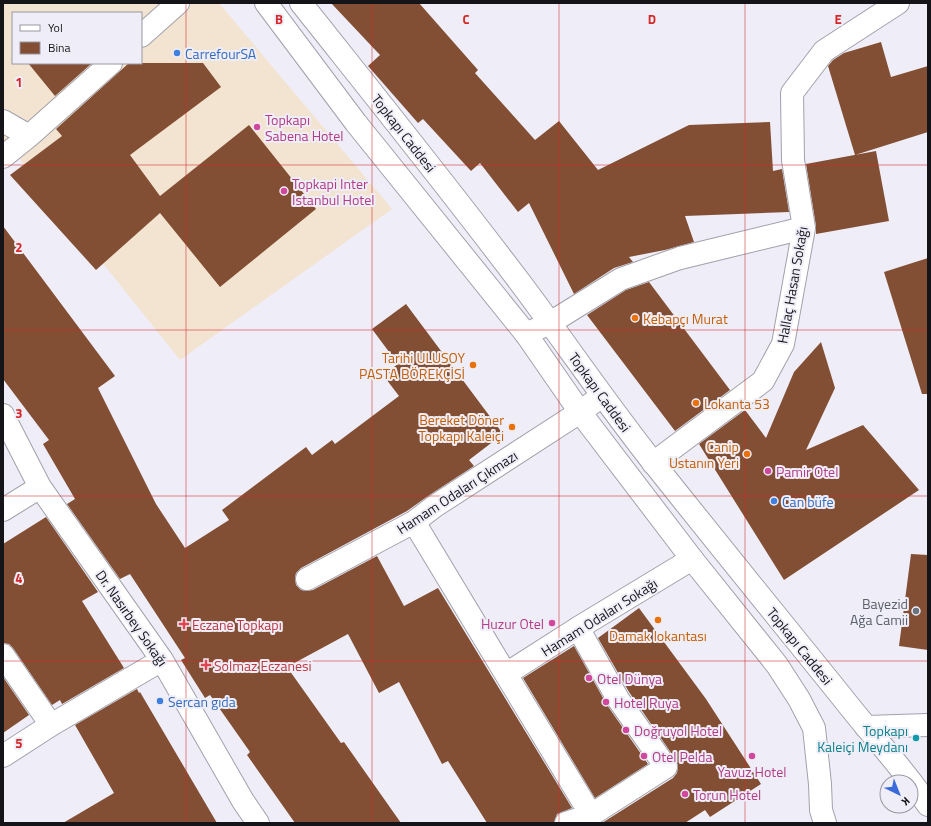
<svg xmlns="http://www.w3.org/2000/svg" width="931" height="826" font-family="'Titillium Web',sans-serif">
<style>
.commercial{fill:#f3e3d1;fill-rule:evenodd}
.building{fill:#834f34}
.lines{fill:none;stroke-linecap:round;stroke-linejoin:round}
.minor-casing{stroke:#a2a1ab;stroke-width:24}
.major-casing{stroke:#a2a1ab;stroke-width:24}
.minor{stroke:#fff;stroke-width:22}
.major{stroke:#fff;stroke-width:22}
.grid{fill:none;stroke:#d62828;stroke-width:1;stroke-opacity:0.55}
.shop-dot{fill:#3f7fe0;stroke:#efeef8;stroke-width:1.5}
.hotel-dot{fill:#d1479c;stroke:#efeef8;stroke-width:1.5}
.food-dot{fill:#e8710a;stroke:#efeef8;stroke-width:1.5}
.worship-dot{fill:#6b7280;stroke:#efeef8;stroke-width:1.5}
.health-dot{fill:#e0444e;stroke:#efeef8;stroke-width:1.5}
.culture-dot{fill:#0f9aa8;stroke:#efeef8;stroke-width:1.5}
.labels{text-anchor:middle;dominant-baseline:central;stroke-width:4;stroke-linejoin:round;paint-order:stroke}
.shop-label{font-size:14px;fill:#366cbe;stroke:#efeef8;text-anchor:start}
.hotel-label{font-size:14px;fill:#b23c85;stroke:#efeef8;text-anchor:start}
.street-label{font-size:14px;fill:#151519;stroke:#efeef8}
.food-label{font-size:14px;fill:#c56008;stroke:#efeef8;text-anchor:end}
.worship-label{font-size:14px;fill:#5b616d;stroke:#efeef8;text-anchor:end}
.health-label{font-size:14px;fill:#be3a42;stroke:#efeef8;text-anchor:start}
.culture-label{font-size:14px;fill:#0d838f;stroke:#efeef8;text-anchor:end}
.grid-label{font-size:13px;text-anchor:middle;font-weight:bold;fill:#d62828;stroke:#efeef8;stroke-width:4;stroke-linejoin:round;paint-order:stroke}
</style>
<rect width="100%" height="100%" fill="#efeef8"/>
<path class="commercial" d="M3,3h216l173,206 -212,151 -177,-222zM13,13h128v50h-128z"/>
<path class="building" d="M331,3h88l59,67 -3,3 60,67 24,-19 39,49 91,-45 81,-3 3,49 9,-2 7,43 -104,4 9,26 -29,8 -36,7 4,5 -19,6 -40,26 -45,-91 -11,9 -38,-49 -9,8 -48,-52 -5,4 -50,-57 12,-11z
M881,42l10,35 37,-11v66l-73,23 -27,-89 5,-6 11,-7z
M28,63h62l1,1 -36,32z
M129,63h74l18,24 -91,68 30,41 89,-71 67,84 -96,78 -60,-74 -64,57 -86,-95 52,-39 -6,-7z
M876,151l13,70 -73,13v-8l-10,-62z
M3,226l112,150 -17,12 58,116 29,44 44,-28 -7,-10 84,-63 6,8 20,-15 3,4 64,-48 -16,-21 15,-11 -26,-35 34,-25 97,130 -34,26 5,6 -46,30 -21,15 -106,57 -5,5 -1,5 1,7 5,5 5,1 7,-1 64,-34 27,50 34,-18 134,220 -15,6 -3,9h-67l-39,-62 -6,3 -43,-82 -20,11 -31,-59 -61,33 54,76 3,-1 57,81h-106l-48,-68 3,-3 -40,-57 -5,3 -24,-38 4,-2 -55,-84 -10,5 -53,-75 8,-5 -32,-55 6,-4 -46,-61z
M928,258v136h-6l-38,-122z
M649,282l81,108 -55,41 -88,-116 39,-25z
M821,342l14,46 -29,62 57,-25 56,65 -135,90 -85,-136 46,-34 21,28 28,-66z
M46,517l52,75 -16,9 42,67 -62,36 -2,-4 -8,5 -39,-57 -4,-4 -6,-1v-99z
M911,554l17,1v95l-29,-4z
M639,608l67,91 55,85 -51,33 -5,-7 -20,13h-83l71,-45 4,-5 1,-7 -2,-6 -47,-68 -31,-54z
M574,646l33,59 41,59 -53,34 -72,-120z
M3,677l26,38 -26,18z
M137,689l2,4 1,-1 77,131h-154l51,-30 -39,-68z"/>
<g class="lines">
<g class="minor-casing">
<path id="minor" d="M141,36l37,-33
M3,121l26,15
M3,157l26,-21 82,-73
M526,334l24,-11 71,-44 59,-21 124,-30
M3,415l37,72 122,173 81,141 15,22
M653,463l110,-82 20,-37 21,-116 -11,-68 -1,-67 32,-42 74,-48
M3,510l37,-23
M414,522l177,293
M307,579l107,-57 21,-16 145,-94 22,-16
M3,655l48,70
M506,674l72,-46 114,-69
M866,727l62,-2
M3,756l48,-31 111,-65
M566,823l25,-8 75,-48 -48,-68 -40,-71"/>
</g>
<g class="major-casing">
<path id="major" d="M266,3l90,120 170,211 54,78 112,147 85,106 22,34 15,29 6,56 1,26 4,13
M301,3c73,92 147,184 218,278 46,61 89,125 137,185 61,77 124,154 186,231 28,36 60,70 86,108"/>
</g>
<use href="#minor" class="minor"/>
<use href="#major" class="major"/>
</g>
<path class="grid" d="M186,3v820M372,3v820M559,3v820M745,3v820M3,165h925M3,330h925M3,496h925M3,661h925"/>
<g class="shop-dot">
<circle cx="177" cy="53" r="4"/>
<circle cx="774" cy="501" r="4"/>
<circle cx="160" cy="701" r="4"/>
</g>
<g class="hotel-dot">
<circle cx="257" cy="127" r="4"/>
<circle cx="284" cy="191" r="4"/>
<circle cx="768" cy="471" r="4"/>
<circle cx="552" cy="623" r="4"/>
<circle cx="589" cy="678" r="4"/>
<circle cx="606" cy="702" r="4"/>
<circle cx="626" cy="730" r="4"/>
<circle cx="644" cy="756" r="4"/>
<circle cx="752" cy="756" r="4"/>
<circle cx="685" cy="794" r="4"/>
</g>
<g class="food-dot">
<circle cx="635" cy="318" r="4"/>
<circle cx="473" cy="365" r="4"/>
<circle cx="696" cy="403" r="4"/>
<circle cx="512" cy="427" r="4"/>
<circle cx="747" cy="454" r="4"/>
<circle cx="658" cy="620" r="4"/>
</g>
<circle class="worship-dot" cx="916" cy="611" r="4"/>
<g class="health-dot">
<path d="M182 618h4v4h4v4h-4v4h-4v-4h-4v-4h4z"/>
<path d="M204 659h4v4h4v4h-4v4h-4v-4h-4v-4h4z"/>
</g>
<circle class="culture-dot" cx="916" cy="738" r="4"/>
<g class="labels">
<g class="shop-label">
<text x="185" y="53">CarrefourSA</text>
<text x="782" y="501">Can büfe</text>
<text x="168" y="701">Sercan gıda</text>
</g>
<g class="hotel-label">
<text x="265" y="119">Topkapı<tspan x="265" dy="16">Sabena Hotel</tspan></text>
<text x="292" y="183">Topkapi Inter<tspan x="292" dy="16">Istanbul Hotel</tspan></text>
<text x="776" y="471">Pamir Otel</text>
<text x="544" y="623" text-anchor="end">Huzur Otel</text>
<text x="597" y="678">Otel Dünya</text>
<text x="614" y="702">Hotel Ruya</text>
<text x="634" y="730">Doğruyol Hotel</text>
<text x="652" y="756">Otel Pelda</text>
<text x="752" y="771" text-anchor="middle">Yavuz Hotel</text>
<text x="693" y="794">Torun Hotel</text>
</g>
<g class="street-label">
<text transform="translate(404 133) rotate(52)">Topkapı Caddesi</text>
<text transform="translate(792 285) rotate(-80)">Hallaç Hasan Sokağı</text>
<text transform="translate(600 392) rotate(54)">Topkapı Caddesi</text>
<text transform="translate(457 492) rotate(-33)">Hamam Odaları Çıkmazı</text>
<text transform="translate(599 617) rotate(-32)">Hamam Odaları Sokağı</text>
<text transform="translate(132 618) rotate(55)">Dr. Nasırbey Sokağı</text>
<text transform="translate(800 646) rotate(51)">Topkapı Caddesi</text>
</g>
<g class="food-label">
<text x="643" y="318" text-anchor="start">Kebapçı Murat</text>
<text x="465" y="357">Tarihi ULUSOY<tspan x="465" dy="16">PASTA BÖREKÇİSİ</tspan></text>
<text x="704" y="403" text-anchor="start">Lokanta 53</text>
<text x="504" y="419">Bereket Döner<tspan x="504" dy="16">Topkapı Kaleiçi</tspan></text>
<text x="739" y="446">Canip<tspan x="739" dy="16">Ustanın Yeri</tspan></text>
<text x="658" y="635" text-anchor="middle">Damak lokantası</text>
</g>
<g class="worship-label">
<text x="908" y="603">Bayezid<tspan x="908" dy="16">Ağa Camii</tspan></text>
</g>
<g class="health-label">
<text x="192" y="624">Eczane Topkapı</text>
<text x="214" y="665">Solmaz Eczanesi</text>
</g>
<g class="culture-label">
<text x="908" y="730">Topkapı<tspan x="908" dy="16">Kaleiçi Meydanı</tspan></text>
</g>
</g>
<g class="grid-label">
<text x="279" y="24">B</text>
<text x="466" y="24">C</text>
<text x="652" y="24">D</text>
<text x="838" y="24">E</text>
<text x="19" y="87">1</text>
<text x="19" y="252">2</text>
<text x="19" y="418">3</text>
<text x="19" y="583">4</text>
<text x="19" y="748">5</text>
</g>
<rect width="931" height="826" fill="none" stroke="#151519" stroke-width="8"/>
<rect x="12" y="12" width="130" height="52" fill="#efeef8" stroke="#98979f"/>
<rect x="20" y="25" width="20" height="6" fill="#ffffff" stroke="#98979f"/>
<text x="48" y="32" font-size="12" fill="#151519">Yol</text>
<rect x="20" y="42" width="20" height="12" fill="#834f34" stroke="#98979f"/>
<text x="48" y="52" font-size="12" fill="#151519">Bina</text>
<g transform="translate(899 794) rotate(137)"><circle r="19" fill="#efeef8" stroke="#98979f"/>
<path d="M0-3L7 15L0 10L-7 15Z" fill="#3a69da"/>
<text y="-6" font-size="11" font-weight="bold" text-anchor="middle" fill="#151519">K</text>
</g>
</svg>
